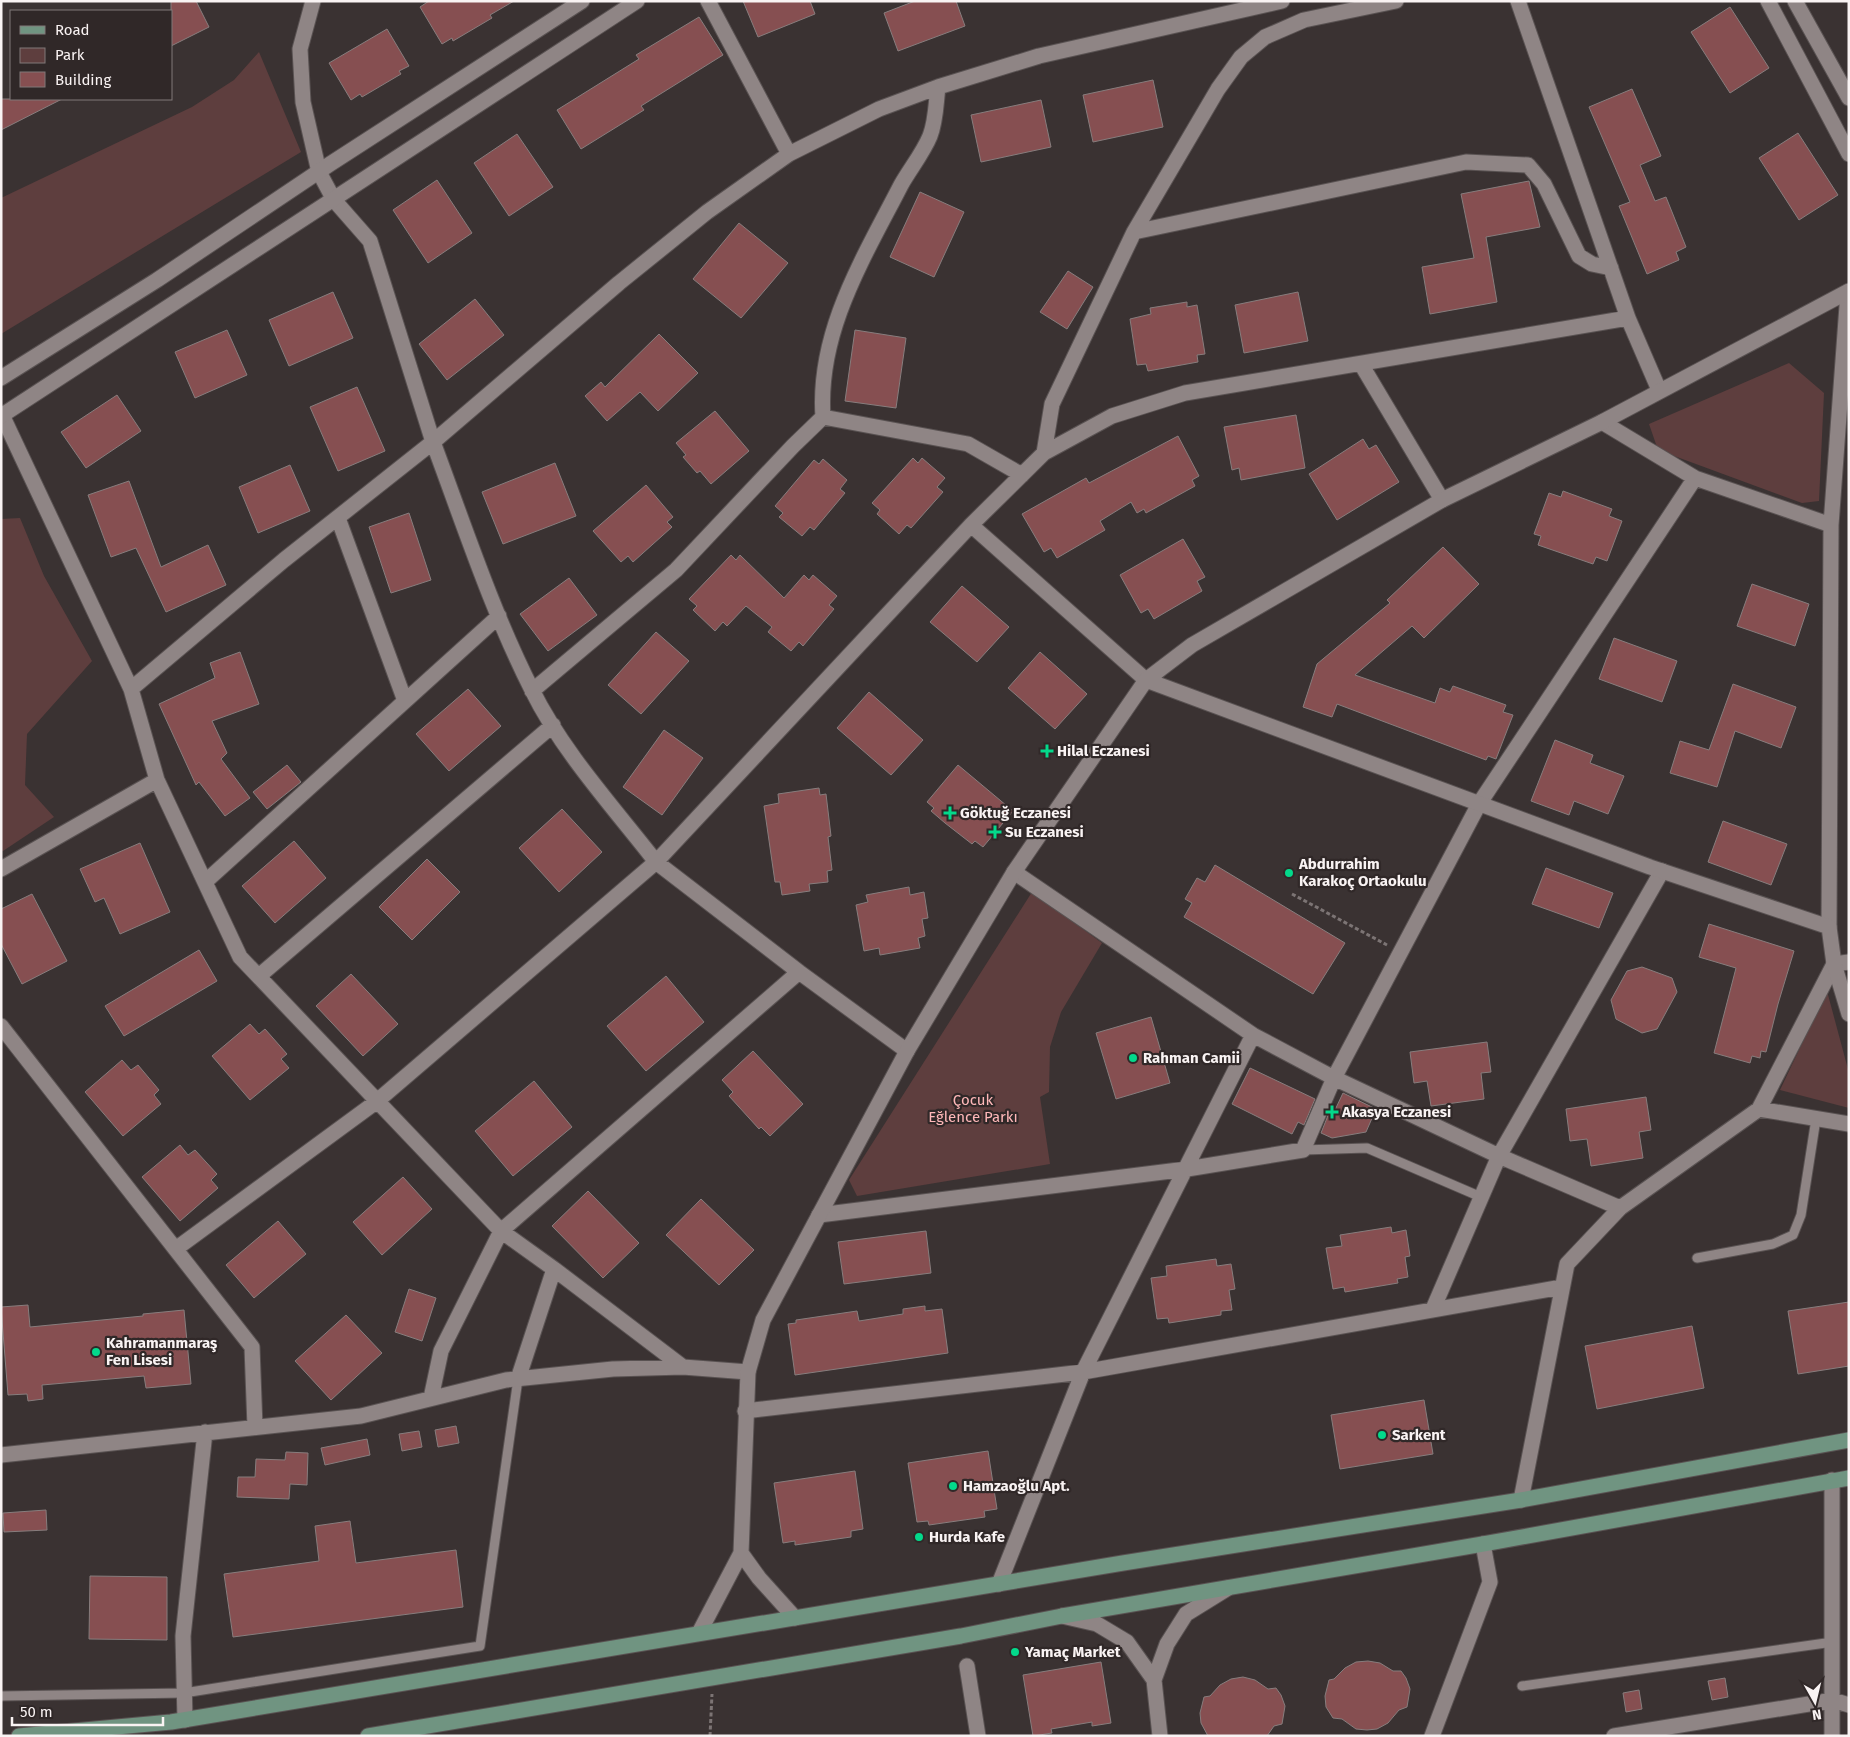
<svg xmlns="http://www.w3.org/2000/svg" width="1850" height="1737" font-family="'Fira Sans',sans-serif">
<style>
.green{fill:#5e3e3e}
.building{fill:#864f51;stroke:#877d7d}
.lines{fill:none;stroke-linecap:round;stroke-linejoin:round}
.service-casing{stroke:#595252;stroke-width:11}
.minor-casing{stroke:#595252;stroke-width:17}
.tertiary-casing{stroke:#595252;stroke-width:17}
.secondary-casing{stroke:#595252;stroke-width:17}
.path{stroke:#7c7474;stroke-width:3;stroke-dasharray:4 2.5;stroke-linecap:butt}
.service{stroke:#8f8585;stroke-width:9}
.minor{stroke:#8f8585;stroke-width:15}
.tertiary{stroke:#8f8585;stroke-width:15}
.secondary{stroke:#709481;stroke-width:15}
.poi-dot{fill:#03d98b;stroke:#302828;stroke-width:2}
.labels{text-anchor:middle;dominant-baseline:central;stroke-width:4.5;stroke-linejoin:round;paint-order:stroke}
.poi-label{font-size:15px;font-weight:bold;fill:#f9f3f3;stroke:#302828;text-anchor:start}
.park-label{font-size:15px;fill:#ffb8b9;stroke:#302828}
</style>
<rect width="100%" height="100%" fill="#3a3232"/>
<path class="green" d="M259,52l42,100 -300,182v-136l191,-91 42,-27z
M1789,363l35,30 -5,108 -17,2 -144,-53 -9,-26z
M20,518l24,58 48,85 -65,73 -2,51 29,32 -51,34 -2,-1v-331z
M1032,892l70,51 -41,69 -11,35 -1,45 -9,5 10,67 -193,32 -8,-16z
M1827,991l22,82v35l-69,-18z"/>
<path class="building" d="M171,1h25l13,26 -38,19z
M429,1h85l-24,14 2,3 -39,23 -1,-3 -10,6 -22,-37z
M743,1h67l5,13 -57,23z
M915,1h41l9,25 -67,25 -14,-38z
M1730,7l39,61 -39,25 -39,-61z
M699,17l24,38 -82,51 3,4 -63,39 -24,-39 82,-51 -3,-4z
M387,29l22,37 -10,5 2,3 -39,23 -2,-3 -9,6 -22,-37z
M1153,80l10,47 -70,15 -10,-47z
M1632,89l29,67 -21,9 15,36 11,-4 20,50 -10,5 3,8 -32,14 -28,-68 11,-4 -41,-95z
M1,99h61l-61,31z
M1041,100l10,47 -70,15 -10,-47z
M1798,133l40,62 -39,25 -40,-62z
M517,134l36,53 -44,29 -35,-53z
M437,180l35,53 -44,30 -35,-53z
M1529,181l11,46 -54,10 11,65 -67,12 -8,-47 52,-9 -13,-64z
M920,192l44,20 -30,65 -44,-20z
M739,223l49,40 -47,55 -48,-39z
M1068,271l25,16 -26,42 -27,-17z
M333,292l20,46 -64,28 -20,-46z
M1298,292l10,49 -64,12 -9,-48z
M475,299l29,36 -57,45 -28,-36z
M1187,302v5l10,-2 8,49 -8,1 1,7 -50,9 -2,-7 -9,1 -7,-46 21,-5 -1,-6z
M227,330l20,45 -52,23 -20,-46z
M855,330l51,8 -10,70 -51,-7z
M659,334l39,39 -40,38 -18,-19 -33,29 -22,-25 16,-14 4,5z
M357,387l28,64 -47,20 -28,-64z
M117,395l24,36 -55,37 -25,-36z
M715,411l34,40 -38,33 -11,-13 -3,2 -14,-16 3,-2 -10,-12z
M1296,415l9,53 -64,12 -2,-12 -7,2 -8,-43z
M1178,436l21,40 -7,4 3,6 -49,27 -2,-4 -7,4 -6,-11 -31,19 5,9 -48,28 -6,-10 -7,4 -22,-38 64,-36 3,5z
M1363,439l6,10 7,-4 23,37 -62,38 -28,-46z
M913,458l5,5 4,-5 23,20 -8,9 6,5 -32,36 -4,-3 -8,9 -22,-20 3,-4 -8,-7z
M823,459l24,21 -7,9 5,4 -31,37 -4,-3 -8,9 -23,-19 4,-4 -8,-7 39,-46 5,4z
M555,463l21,53 -73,28 -21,-52z
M290,465l20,46 -52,22 -19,-46z
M129,481l32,86 47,-22 18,40 -60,27 -30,-64 -25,9 -23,-62z
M646,485l27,32 -6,5 5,5 -39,35 -5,-6 -7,6 -28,-31z
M1563,491l49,18 -3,7 13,5 -15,40 -11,-4 -3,7 -55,-19 3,-9 -7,-2 15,-41 12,4z
M409,513l22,67 -40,13 -22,-66z
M1183,539l22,38 -8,4 5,10 -48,28 -6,-10 -7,4 -21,-38z
M1443,547l36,37 -55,54 -12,-12 -57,49 80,28 5,-15 10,4 3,-6 53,19 -3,7 10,3 -17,44 -8,-3 -2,4 -149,-56 -5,13 -29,-10 14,-43 73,-61 -3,-3z
M731,555l5,5 4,-5 44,43 20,-23 5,5 4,-5 24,21 -8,9 5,4 -31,37 -4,-4 -8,9 -23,-19 4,-5 -26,-21 -19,20 -4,-4 -8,9 -22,-21 4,-4 -8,-7z
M569,578l28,37 -49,36 -28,-37z
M1752,584l57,20 -14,42 -58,-20z
M962,586l47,41 -32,35 -47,-40z
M656,632l33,29 -48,53 -33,-29z
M1614,638l63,23 -15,41 -63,-23z
M240,652l19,52 -47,17 15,32 -6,6 29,39 -25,18 -26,-34 -3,3 -37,-81 56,-26 -5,-15z
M1040,652l47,42 -32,35 -47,-41z
M1733,684l63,23 -15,41 -46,-17 -18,56 -47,-14 10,-32 29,9z
M468,689l33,37 -52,45 -33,-37z
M869,692l54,48 -32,35 -54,-47z
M664,730l39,28 -41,57 -39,-28z
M1555,740l38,15 -3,8 34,13 -16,38 -34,-13 -5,14 -38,-14z
M287,765l14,17 -34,27 -14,-17z
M958,765l55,46 -30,36 -8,-6 -3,3 -27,-21 -14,-12 3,-3 -7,-6z
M819,788l1,7 6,-1 5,42 -3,1 4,33 -5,1 1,11 -19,2 1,7 -28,4 -2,-13h-5l-11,-76 15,-3 -1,-9z
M562,809l40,43 -43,40 -40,-44z
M1723,821l64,23 -16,41 -63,-23z
M294,841l32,37 -51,45 -33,-37z
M140,843l30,69 -50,22 -16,-36 -9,4 -15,-33z
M427,859l33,33 -48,48 -33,-33z
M1215,865l130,78 -32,51 -129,-77 8,-14 -7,-4 12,-21 8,4z
M1546,868l67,25 -14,35 -67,-24z
M909,887l1,8 14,-3 4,26 -6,1 3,17 -7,2 2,10 -40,7 -1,-7 -15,3 -8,-46 12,-3 -2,-7z
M32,894l35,67 -45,23 -21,-40v-35z
M1709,924l85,27 -16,53 -12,48 -5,-1 -1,7 -8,-2 -2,7 -36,-10 22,-85 -37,-11z
M199,950l18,31 -93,55 -19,-30z
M1642,967l30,11 5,14 -20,37 -15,4 -26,-14 -5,-19 16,-29z
M351,974l47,50 -35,32 -47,-50z
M666,976l38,46 -58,49 -39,-45z
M1151,1017l19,66 -54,16 -20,-66z
M250,1024l9,10 6,-5 22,25 -6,5 8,9 -39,32 -38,-44z
M1487,1042l4,30 -10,1 3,26 -53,7 -4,-25 -13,2 -4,-31z
M753,1051l50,53 -33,32 -9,-9 -2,2 -30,-33 4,-4 -11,-12z
M122,1060l9,10 7,-5 21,25 -5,5 7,9 -38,32 -38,-44z
M1250,1068l65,31 -11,26 -6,-3 -6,12 -60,-30z
M534,1081l38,46 -59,49 -38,-45z
M1343,1093l33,16 -10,23 -34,6 -11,-5 10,-25 4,2z
M1646,1097l5,33 -12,2 4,26 -52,8 -4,-27 -17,2 -4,-32z
M180,1145l8,10 7,-5 22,24 -6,6 7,8 -38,33 -38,-44z
M403,1177l29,32 -50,46 -29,-33z
M588,1191l51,52 -36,35 -51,-52z
M701,1199l53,51 -35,35 -53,-50z
M278,1221l28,33 -52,44 -28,-33z
M1391,1227l1,6 14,-3 4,26 -5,1 3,20 -11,2 1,4 -53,9 -1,-5 -11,2 -7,-41 16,-2 -2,-11z
M926,1231l5,42 -87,11 -6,-42z
M1216,1259l1,7 14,-2 4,25 -6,1 3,20 -11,1v4l-52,8 -1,-5 -11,1 -6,-41 16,-2 -1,-10z
M409,1289l27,9 -14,43 -27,-9z
M1849,1302v64l-51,8 -10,-63z
M28,1305l2,22 113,-11v-2l41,-4 7,74 -45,4 -2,-12 -102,9 1,14 -15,2 -1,-7 -19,1 -7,-88z
M925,1306v5l17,-2 6,44 -153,22 -7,-51 8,-1v-3l61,-9 2,10 44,-7v-5z
M346,1315l36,38 -51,47 -36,-39z
M1692,1326l12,62 -107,21 -12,-63z
M1424,1400l9,54 -93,15 -9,-54z
M456,1426l3,17 -21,4 -3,-17z
M419,1431l3,16 -20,4 -3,-17z
M367,1439l3,16 -45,10 -4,-17z
M988,1451l9,58 -13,2 1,6 -56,8 -1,-4 -11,1 -9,-59z
M286,1452l22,1 -1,32 -17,-1 -1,15 -52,-2 1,-20h17l1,-18 29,1z
M855,1471l8,58 -12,2v6l-56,8v-4l-12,2 -9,-60z
M46,1510l1,20 -43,2 -1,-19z
M350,1521l6,42 100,-13 7,57 -230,30 -9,-63 95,-13 -4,-35z
M90,1576l77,1v63l-78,-1z
M1368,1661l12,2 13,8h8l5,7 4,11 -3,18 -8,3 -11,13 -11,6 -10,1 -11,-1 -14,-10 -9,-1 -7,-11 -1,-11 4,-16 5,-1 11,-11 11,-6z
M1101,1662l10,61 -19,3v-4l-41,7 1,4 -19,3 -10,-61z
M1243,1677l12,3 13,9 8,-1 5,7 4,11 -3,18 -8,2 -7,10h-59l-7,-13 -1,-10 4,-16 6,-1 10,-11 11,-6z
M1725,1678l3,19 -16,3 -4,-19z
M1639,1690l3,19 -16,3 -3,-19z"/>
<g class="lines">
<g class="service-casing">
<path id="service" d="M1303,1150l64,-2 114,49
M1697,1258l76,-14 20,-9 8,-20 15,-96
M1522,1686l311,-44
M1,1696l183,-3 296,-47 38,-267"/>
</g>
<g class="minor-casing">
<path id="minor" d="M313,1l-13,48 3,53 16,70 15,28 36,41 63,201 186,-159 88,-71 82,-58 90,-45 59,-22 101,-31 243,-55
M708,1l81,153
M1518,1l110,317
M1134,232l332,-70 62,3 16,19 35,72 13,8 19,4
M1361,364l81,136
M2,415l129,274 26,91 83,177 261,274 53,38 129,98 65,5
M823,417c-6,-85 40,-158 78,-232 9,-16 22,-32 29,-49 6,-15 6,-34 8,-49
M1602,422l93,56 136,47 -2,402
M1044,453l8,-49 82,-172 84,-143 23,-32 24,-20 39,-17 92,-19
M338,518l67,183
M971,525l175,155
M1831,525l17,-233
M131,689l153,-129 149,-118c31,83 59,169 99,248 30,61 82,118 124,172l315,-337 73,-72 68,-37 73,-23 443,-75 31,72
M532,691l144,-121 117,-124 30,-29 145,27 54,31
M1,869l156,-89
M1014,872l239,163 81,43 165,78 121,52
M205,882l294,-266
M259,976l294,-251
M1,1026l251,321 3,80
M1759,1109l75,-145 15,-2
M819,1215l368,-46 116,-19 31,-72 145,-274 216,-326
M177,1248l199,-146 280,-240 143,110 108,79
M1433,1309l66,-153 163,-285
M518,1379l36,-110
M431,1398l10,-47 60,-120 298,-259
M745,1411l338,-39 479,-85
M1,1455l360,-39 145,-36 107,-11 70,-2
M1521,1500l46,-236 53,-56 139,-99 90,15
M999,1584l84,-212 170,-337
M1062,1616l35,8 30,18 27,38 13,-36 19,-30 42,-26
M967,1666l11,70
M1154,1680l6,56
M185,1720l-2,-84 22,-204
M1432,1736l58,-154 -7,-38
M1614,1736l219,-36 16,5
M1832,1736v-256"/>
</g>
<g class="tertiary-casing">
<path id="tertiary" d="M1768,1l81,153
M1795,1l54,97
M1,378l156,-98 173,-116 252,-163
M1,416l636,-415
M1146,680l46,-35 250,-145 160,-78 247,-131
M741,1553l18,25 36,40
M699,1633l42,-80 7,-181 15,-52 144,-269 107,-179 132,-192 504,187 179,60 5,37 15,50"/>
</g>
<g class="secondary-casing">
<path id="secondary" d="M19,1736l152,-14 952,-159 398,-63 328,-60
M368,1736l593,-100 101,-20 421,-72 366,-66"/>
</g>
<path class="path" d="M1292,894l95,51
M710,1736l2,-42"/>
<use href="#service" class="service"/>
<use href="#minor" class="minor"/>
<use href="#tertiary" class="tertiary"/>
<use href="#secondary" class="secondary"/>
</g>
<g class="poi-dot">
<path d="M1044.5 743.5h5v5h5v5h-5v5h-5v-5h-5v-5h5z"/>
<path d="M947.5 805.5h5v5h5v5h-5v5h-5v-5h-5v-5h5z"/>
<path d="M992.5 824.5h5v5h5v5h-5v5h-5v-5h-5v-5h5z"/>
<circle cx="1289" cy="873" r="5"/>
<circle cx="1133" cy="1058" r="5"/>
<path d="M1329.5 1104.5h5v5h5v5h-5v5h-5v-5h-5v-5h5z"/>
<circle cx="96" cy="1352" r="5"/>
<circle cx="1382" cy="1435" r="5"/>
<circle cx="953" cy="1486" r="5"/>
<circle cx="919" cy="1537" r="5"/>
<circle cx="1015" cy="1652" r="5"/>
</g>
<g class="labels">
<g class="poi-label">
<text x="1057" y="751">Hilal Eczanesi</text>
<text x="960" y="813">Göktuğ Eczanesi</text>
<text x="1005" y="832">Su Eczanesi</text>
<text x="1299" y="864">Abdurrahim<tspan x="1299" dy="17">Karakoç Ortaokulu</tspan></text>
<text x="1143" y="1058">Rahman Camii</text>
<text x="1342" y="1112">Akasya Eczanesi</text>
<text x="106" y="1343">Kahramanmaraş<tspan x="106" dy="17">Fen Lisesi</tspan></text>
<text x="1392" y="1435">Sarkent</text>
<text x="963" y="1486">Hamzaoğlu Apt.</text>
<text x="929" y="1537">Hurda Kafe</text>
<text x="1025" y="1652">Yamaç Market</text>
</g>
<g class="park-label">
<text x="973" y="1100">Çocuk<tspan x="973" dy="17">Eğlence Parkı</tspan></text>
</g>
</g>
<rect width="1850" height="1737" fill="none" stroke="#f9f3f3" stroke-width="5"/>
<rect x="10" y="10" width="162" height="90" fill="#302828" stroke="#807979"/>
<rect x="20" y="26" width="25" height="8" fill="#709481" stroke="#807979"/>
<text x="55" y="35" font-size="15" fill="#f9f3f3">Road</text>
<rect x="20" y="48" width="25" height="15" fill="#5e3e3e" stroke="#807979"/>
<text x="55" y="60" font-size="15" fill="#f9f3f3">Park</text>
<rect x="20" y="72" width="25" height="15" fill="#864f51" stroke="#807979"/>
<text x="55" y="85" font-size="15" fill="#f9f3f3">Building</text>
<g transform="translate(1815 1702) rotate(172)" stroke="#302828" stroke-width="4" paint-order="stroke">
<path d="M0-4L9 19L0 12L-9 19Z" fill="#f9f3f3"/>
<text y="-8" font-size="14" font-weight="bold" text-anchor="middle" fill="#f9f3f3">N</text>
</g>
<path d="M12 1717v8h151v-8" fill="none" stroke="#f9f3f3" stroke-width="2.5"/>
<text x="20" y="1717" font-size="15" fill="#f9f3f3" stroke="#302828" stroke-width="4" paint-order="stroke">50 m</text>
</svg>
